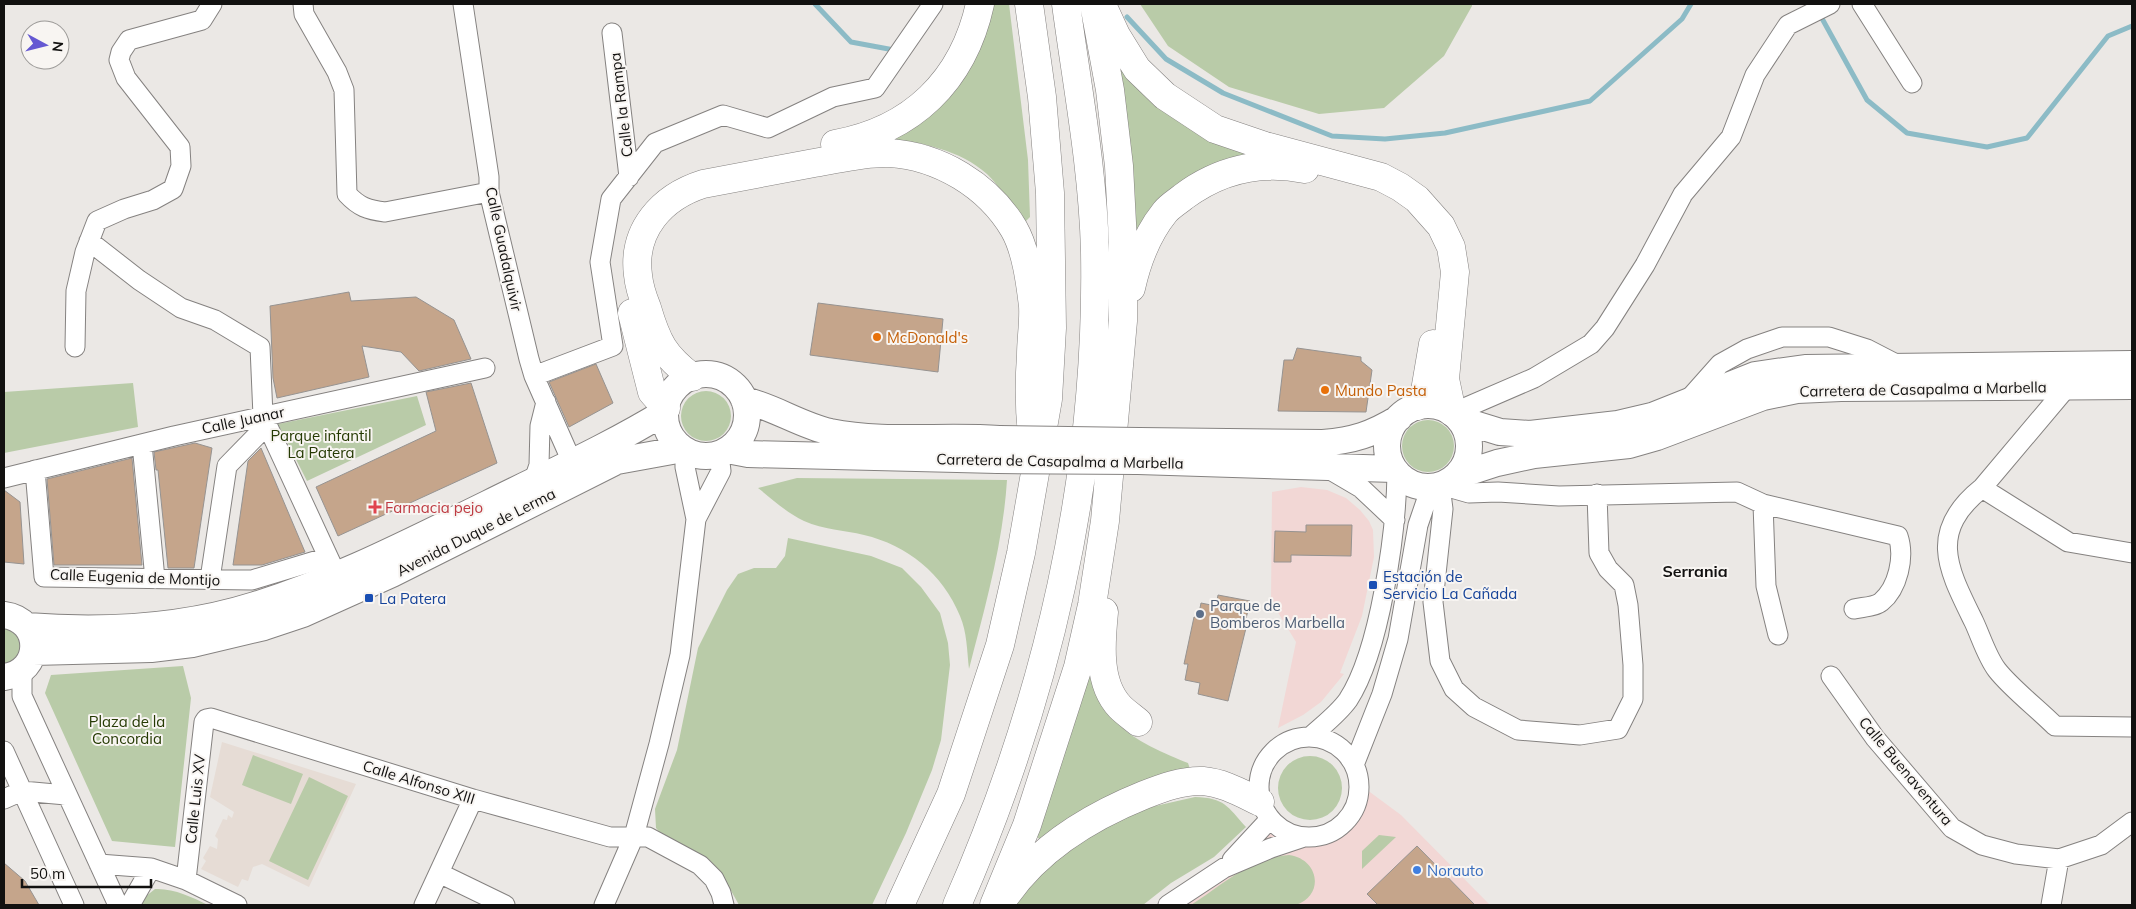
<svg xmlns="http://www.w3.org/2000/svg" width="2136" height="909" font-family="Mulish,sans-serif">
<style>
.commercial{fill:#f2d7d5}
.built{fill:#e6dcd5}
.green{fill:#b9cba8}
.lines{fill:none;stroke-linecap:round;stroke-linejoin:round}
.stream{stroke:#8cbbc6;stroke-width:5}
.building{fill:#c5a58b;stroke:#969391}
.minor-casing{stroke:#858280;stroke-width:21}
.secondary-casing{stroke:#858280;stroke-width:28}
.motorway-casing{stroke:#858280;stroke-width:29}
.minor{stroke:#fff;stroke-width:19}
.secondary{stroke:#fff;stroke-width:26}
.motorway{stroke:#fff;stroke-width:28}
.secondary-bridge-casing{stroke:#858280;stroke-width:28;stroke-linecap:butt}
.secondary-bridge{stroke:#fff;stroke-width:26}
.food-dot{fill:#e8710a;stroke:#f8f5f2;stroke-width:2}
.health-dot{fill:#e0444e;stroke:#f8f5f2;stroke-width:2}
.transit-dot{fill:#1a4fb4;stroke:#f8f5f2;stroke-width:2}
.service-dot{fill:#5c6f8a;stroke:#f8f5f2;stroke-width:2}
.shop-dot{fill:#3f7fe0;stroke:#f8f5f2;stroke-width:2}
.labels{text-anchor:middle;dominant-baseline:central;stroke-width:4;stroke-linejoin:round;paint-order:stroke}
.street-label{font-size:15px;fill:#121110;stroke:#f8f5f2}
.food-label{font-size:15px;fill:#c56008;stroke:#f8f5f2;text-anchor:start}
.park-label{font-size:15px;fill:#253a03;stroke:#f8f5f2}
.health-label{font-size:15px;fill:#be3a42;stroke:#f8f5f2;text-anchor:start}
.transit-label{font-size:15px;fill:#164399;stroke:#f8f5f2;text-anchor:start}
.service-label{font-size:15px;fill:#4e5e75;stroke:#f8f5f2;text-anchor:start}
.shop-label{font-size:15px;fill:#366cbe;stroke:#f8f5f2;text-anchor:start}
.neighbourhood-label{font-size:16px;font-weight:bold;fill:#121110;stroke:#f8f5f2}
</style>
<rect width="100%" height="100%" fill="#ebe8e5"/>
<path class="commercial" d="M1301,487l26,3 19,8 14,12 9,11 4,9 1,27 -12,59 -22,57 4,1 -23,28 -18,13 -25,13 18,-86 -25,-41 1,-109z
M1359,784l42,31 89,90h-322l102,-86 13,11 21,7h13l12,-4 11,-6 9,-9 6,-10z"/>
<path class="built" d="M222,742l134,42 -47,103 -47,-23 -9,3 -5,14 -6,-2 -4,8 -37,-18 5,-8 -3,-3 7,-12 7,3 1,-10 -3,-3 8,-17 4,1 1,-5 4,3 2,-6 -24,-15z"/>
<path class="green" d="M992,4h17l19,156 2,57 -4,4c-14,-11 -25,-34 -39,-47 -27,-24 -66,-32 -100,-35 16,-10 35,-19 50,-30 33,-26 45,-66 55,-105z
M1140,4h332v2l-28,50 -60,52 -65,6 -90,-27 -61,-41z
M1118,60l136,90 -6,9 -114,80z
M133,383l5,44 -134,26v-61z
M681 416a25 25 0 1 1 50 0a25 25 0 1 1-50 0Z
M417,396l9,29 -119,56 -29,-57z
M1402 446a26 26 0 1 1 52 0a26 26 0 1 1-52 0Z
M797,478l210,2c-4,64 -22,127 -38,189 -2,-18 -2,-37 -9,-53 -17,-42 -53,-71 -96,-81 -20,-5 -40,-5 -60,-14 -17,-8 -32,-22 -46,-33z
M788,538l83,18 31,12 19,19 19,26 8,30 2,22 -9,75 -9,30 -26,63 -34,72h-133l-10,-18 -23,-29 -39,-17 -11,-13 -1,-19 22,-59 21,-102 29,-58 11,-16 16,-6h22l9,-12z
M4,627c15,8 18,12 15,29l-15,11z
M1091,665c8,19 14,41 26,57 14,18 51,33 71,41l2,6 -148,72 -5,-4 49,-151z
M183,666l8,32 -16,149 -63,-6 -67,-148 6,-18z
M253,755l50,19 -12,30 -49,-19z
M1278 788a32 32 0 1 1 64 0a32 32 0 1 1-64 0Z
M309,777l39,19 -40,84 -39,-19z
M1195,797c30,1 32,9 51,30l-32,30 -43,26 -28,22h-127l-1,-3 21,-27 48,-35 41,-23 26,-10z
M1379,835l17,2 -34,32v-18z
M1289,855c30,4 36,40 7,50h-105c31,-20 59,-47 98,-50z
M155,889c18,-1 37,8 53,16h-66l3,-8z"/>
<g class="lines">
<path class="stream" d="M815,4l36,38 43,8
M1819,13l48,87 40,33 80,14 40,-9 81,-102 24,-10
M1127,17l39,42 57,34 109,43 53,3 60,-6 145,-32 92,-82 9,-15"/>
</g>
<path class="building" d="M349,292l2,9 65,-4 38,23 17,39 -52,12 -18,-19 -39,-6 7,31 -92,21 -4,-20 -3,-72z
M818,303l125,16 -5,53 -128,-17z
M1297,348l64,9v4l11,9 -6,42 -88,-1 6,-51h9z
M596,364l17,39 -44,24 -20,-45z
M471,383l26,80 -159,73 -22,-49 120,-56 -10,-39z
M195,443l17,5 -18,120h-26l-10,-98h-2l-2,-18z
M261,448l44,104 -43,13h-29l15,-104z
M132,458l10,107h-88l-7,-86z
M4,490l16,12 4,62 -20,-2z
M1306,525h46l-1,31 -60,-1v7h-17l1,-31 31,1z
M1218,595l32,6 -6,27h2l-18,73 -30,-7 2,-11 -15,-3 3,-16h-4l10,-47 4,1 3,-15 15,3z
M1417,846l58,59h-97l-11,-11z
M4,863l21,18 14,24h-35z"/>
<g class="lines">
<g class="minor-casing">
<path id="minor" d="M303,4l1,10 33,58 7,18 3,104c12,13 21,16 38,18l104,-20
M463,4l26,173v15l40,167 5,17 38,86
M1862,4l50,79
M612,33l17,144
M89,241l50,39 42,28 34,12 45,27 3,69 74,160
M75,347l1,-56 9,-39 12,-31 27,-12 29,-9 20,-11 8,-23 -1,-19 -54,-69 -7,-18 2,-8 8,-12 73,-20 10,-16
M534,376l79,-30 -13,-84 11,-63 44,-56 68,-28 45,13 65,-31 42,-9 58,-84
M2068,386l-86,102 86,54 64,11
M1688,400l32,-36 27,-15 35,-12h47l38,12 31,16
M1453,413l81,-35 57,-34 14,-16 40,-63 38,-71 48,-57 24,-62 33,-50 42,-21
M142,444l13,135
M1327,468l34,20 34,32
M35,470l9,107 208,3 76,-23
M4,478l170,-42 311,-68
M534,480l5,-15 1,-39 6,-24
M1449,482l6,7 14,4 29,-1 61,4 178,-4 26,12 135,32c7,21 0,52 -17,66 -6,5 -19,5 -27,7
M1440,486l3,23 -10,93 7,59 14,28 20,18 44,23 62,5 38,-6 15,-30v-34l-5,-60 -4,-20 -16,-16 -9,-16 -2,-59
M1982,488c-55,44 -34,81 -8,134 7,15 13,35 23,48 14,18 41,39 58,56l77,1
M1763,504l3,82 12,49
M696,519l25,-48 -2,-17
M210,579l17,-113 40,-41
M22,671v25l96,209
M1831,676l44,62 77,90 30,17 34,9 43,5 42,-14 31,-23
M1259 787a50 50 0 1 1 100 0a50 50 0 1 1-100 0Z
M1310,737c12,-11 28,-23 38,-37 32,-49 48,-167 49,-226
M4,751l70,154
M1354,765l28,-71 16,-55 20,-114 13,-38
M4,799l18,-8 44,4
M1232,860l38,-41
M99,864l52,4 35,12 51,25
M439,873l66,32
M186,880l18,-158 2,-3 5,-1 262,81 137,38h38l52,28 14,14 7,14 3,12
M130,905l21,-37
M424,905l49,-106
M604,905l30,-69 25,-92 21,-89 16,-136 -11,-52v-16
M1168,905l56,-37 47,-20 33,-11
M2051,905l8,-46"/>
</g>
<g class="secondary-casing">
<path id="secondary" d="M665 415a41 41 0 1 1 82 0a41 41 0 1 1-82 0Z
M744,400c30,7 56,25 86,32 55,11 113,3 169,7
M1387 446a41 41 0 1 1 82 0a41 41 0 1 1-82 0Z
M1461,420l39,12 30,2 88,-10 34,-8 103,-41 50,-7 327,-4
M1139,441l184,2c31,-3 48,-8 76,-25
M727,450l21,4 250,6
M1138,461l256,8
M1457,476l40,-13 37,-8 95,-10 28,-8 106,-40 34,-7 44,-2 291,-2
M4,615c39,5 39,57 0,62
M26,626c77,6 156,2 229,-21 81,-25 156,-64 232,-101 60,-30 121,-57 178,-92
M33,652l118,-3 41,-5 72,-17 39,-13 89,-40 225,-113 66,-12"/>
</g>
<g class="motorway-casing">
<path id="motorway" d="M1104,9l12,26 21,34 28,27 50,33 50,17 116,31 19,10 17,12 24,27 10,21 4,25 -10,107 7,33
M835,144c77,-14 128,-63 145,-140
M1131,288c6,-27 17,-55 34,-76 5,-6 12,-10 18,-15 36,-27 78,-37 122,-28
M632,313l20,79 14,16
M692,377c-28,-21 -35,-35 -45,-69 -4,-10 -8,-22 -9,-33 -6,-45 24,-78 65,-91 37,-7 74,-14 111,-21 25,-4 50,-11 75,-10 50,3 99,32 125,76 12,21 16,52 19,77 1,16 -2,33 -2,49 -2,27 -2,52 1,79
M1417,406l8,-15 8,-47
M1104,612c-3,30 -7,71 16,95 5,5 12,10 18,15
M1007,894c33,-47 85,-78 137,-99 18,-7 39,-15 59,-14 21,2 38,12 57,21
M900,905l51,-111 49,-149 21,-92 27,-154 4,-71 -2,-135 -8,-96 -13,-93
M957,905c90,-205 142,-428 138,-653 -2,-83 -18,-166 -29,-248
M994,905l33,-80 51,-158 14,-62 13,-84 18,-200v-79l-4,-76 -9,-76 -16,-86"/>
</g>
<use href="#minor" class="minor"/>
<use href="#secondary" class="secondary"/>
<use href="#motorway" class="motorway"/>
<g class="secondary-bridge-casing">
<path id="secondary-bridge" d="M999,439l140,2
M998,460l140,1"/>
</g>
<use href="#secondary-bridge" class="secondary-bridge"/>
</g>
<g class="food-dot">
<circle cx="877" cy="337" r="5"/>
<circle cx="1325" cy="390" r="5"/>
</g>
<path class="health-dot" d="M372.5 499.5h5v5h5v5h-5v5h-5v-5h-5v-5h5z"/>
<g class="transit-dot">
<rect x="1368" y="580" width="10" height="10" rx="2.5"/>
<rect x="364" y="593" width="10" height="10" rx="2.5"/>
</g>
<circle class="service-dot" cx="1200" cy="614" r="5"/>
<circle class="shop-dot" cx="1417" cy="870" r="5"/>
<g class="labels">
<g class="street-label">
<text transform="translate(621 105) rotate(-97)">Calle la Rampa</text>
<text transform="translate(504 249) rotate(78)">Calle Guadalquivir</text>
<text transform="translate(1923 389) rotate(-1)">Carretera de Casapalma a Marbella</text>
<text transform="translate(243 420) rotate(-12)">Calle Juanar</text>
<text transform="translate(1060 461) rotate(1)">Carretera de Casapalma a Marbella</text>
<text transform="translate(476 532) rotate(-27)">Avenida Duque de Lerma</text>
<text transform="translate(135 577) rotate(2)">Calle Eugenia de Montijo</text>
<text transform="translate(1906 771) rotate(50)">Calle Buenaventura</text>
<text transform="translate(419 782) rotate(17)">Calle Alfonso XIII</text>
<text transform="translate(195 799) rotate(-84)">Calle Luis XV</text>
</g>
<g class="food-label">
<text x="887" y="337">McDonald's</text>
<text x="1335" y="390">Mundo Pasta</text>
</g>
<g class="park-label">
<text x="321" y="435">Parque infantil<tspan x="321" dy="17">La Patera</tspan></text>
<text x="127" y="721">Plaza de la<tspan x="127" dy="17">Concordia</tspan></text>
</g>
<g class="health-label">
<text x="385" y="507">Farmacia pejo</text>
</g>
<g class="transit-label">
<text x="1383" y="576">Estación de<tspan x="1383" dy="17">Servicio La Cañada</tspan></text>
<text x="379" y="598">La Patera</text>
</g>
<g class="service-label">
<text x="1210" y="605">Parque de<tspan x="1210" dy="17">Bomberos Marbella</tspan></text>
</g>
<g class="shop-label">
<text x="1427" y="870">Norauto</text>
</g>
<g class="neighbourhood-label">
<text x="1695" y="571">Serrania</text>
</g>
</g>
<rect width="2136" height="909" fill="none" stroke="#121110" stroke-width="10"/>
<g transform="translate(45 45) rotate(97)"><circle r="24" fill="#f8f5f2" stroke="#9c9a98"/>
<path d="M0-4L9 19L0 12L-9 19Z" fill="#6558d2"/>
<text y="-8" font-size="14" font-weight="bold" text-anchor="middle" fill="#121110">N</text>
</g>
<path d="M22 879v8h129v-8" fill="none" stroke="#121110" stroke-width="2.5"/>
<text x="30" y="879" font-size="15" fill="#121110" stroke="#f8f5f2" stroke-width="4" paint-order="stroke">50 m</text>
</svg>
